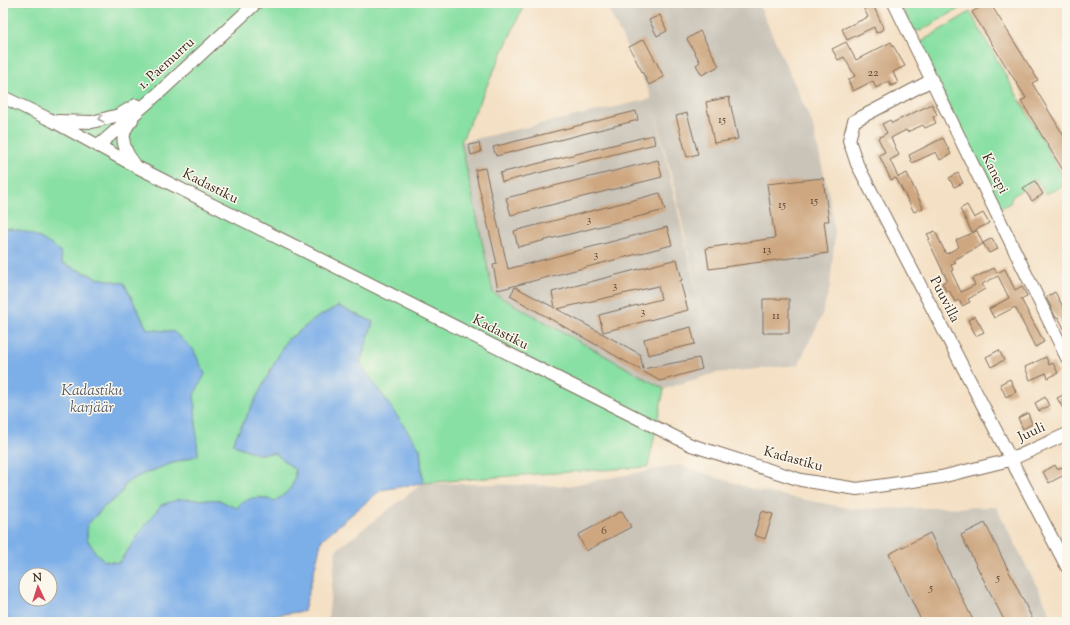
<svg xmlns="http://www.w3.org/2000/svg" width="1070" height="625" font-family="'Sorts Mill Goudy',serif">
<style>
.industrial{fill:#c9c3b8;fill-rule:evenodd}
.green{fill:#89e0a4;stroke:#628561}
.water{fill:#7caee8;stroke:#5c6c83;fill-rule:evenodd}
.building{fill:#cea781}
.lines{fill:none;stroke-linecap:round;stroke-linejoin:round}
.minor-casing{stroke:#7c6a58;stroke-width:14}
.minor{stroke:#fff;stroke-width:12}
.oneway{stroke:#a79f9a}
.labels{text-anchor:middle;dominant-baseline:central;stroke-width:3;stroke-linejoin:round;paint-order:stroke}
.number-label{font-size:12px;fill:#604937}
.street-label{font-size:14px;fill:#3b2a1e;stroke:#fbf7ec}
.water-label{font-size:15px;font-style:italic;fill:#525865;stroke:#fbf7ec}
</style>
<rect width="100%" height="100%" fill="#fbf7ec"/>
<filter id="ink" filterUnits="userSpaceOnUse"><feTurbulence type="fractalNoise" baseFrequency=".025" numOctaves="2"/><feDisplacementMap in="SourceGraphic" scale="8" xChannelSelector="R" yChannelSelector="G"/><feConvolveMatrix kernelMatrix="1 2 1 2 8 2 1 2 1" color-interpolation-filters="sRGB"/></filter>
<filter id="wash" filterUnits="userSpaceOnUse"><feTurbulence type="fractalNoise" baseFrequency=".012" numOctaves="4" result="noise"/><feDisplacementMap in="SourceGraphic" scale="16" xChannelSelector="R" yChannelSelector="G"/><feGaussianBlur stdDeviation="0.9" result="paint"/><feColorMatrix in="noise" values="0 0 0 0 0 0 0 0 0 0 0 0 0 0 0 0 0 1.4 0 .05"/><feComposite in="paint" operator="in"/></filter>
<g filter="url(#wash)">
<rect width="100%" height="100%" fill="#f4e0c4"/>
<path class="industrial" d="M605,3h153l54,120 17,73 6,37 -5,53 -9,32 -23,47 -83,8 -51,16 -171,-96 -32,-151 190,-43 -2,-8zM653,105l22,84 33,152z
M679,465l80,26 94,18 143,-2 59,115h-735l8,-3 8,-69 87,-67 144,3z"/>
<path class="green" d="M3,3h522l-64,139 32,151 171,96 -16,78 -126,8 -99,8 -3,-34 -60,-86 13,-41 -35,-16 -20,11 -32,24 -54,103 25,10 18,-1 20,17c1,16 -8,23 -20,31l-16,-4 -23,12 -17,-9 -57,5 -44,58 -13,-2 -10,-9 -8,-13v-14l17,-18 16,-12 6,-12 15,-8 26,-10 31,-10 -4,-60 -20,-63 -27,-3 -23,-46 -27,-5 -35,-15 -50,-35h-9z
M899,3h70l-49,28 -6,-1z
M970,12l97,172 -21,10 -10,-15 -24,18 -2,6 -11,6 -79,-163 2,-5z"/>
<path class="water" d="M3,228c25,1 37,9 57,23l2,12 35,15 27,5 23,46 27,3 19,17 12,25 -11,21 4,60 -31,10 -26,10 -15,8 -6,12 -16,12 -17,18v14l8,13 10,9 14,2 25,-36 17,-22 18,-6 40,1 17,8c16,-13 19,-12 39,-7 11,-7 22,-16 20,-31l-20,-17 -18,1 -25,-10 54,-103 32,-24 20,-11 35,16 -13,41 60,86 3,34 -42,7 -59,49 -18,72 -76,11h-225zM26,575h24v24h-24z"/>
<g id="blocks">
<path class="building" d="M861,3h11l12,26 -8,4 -2,-6 -27,13 -5,-11 26,-12z
M987,3h3l48,77 -6,3 35,58v36l-46,-76 5,-3 -54,-86z
M660,15l7,16 -10,5 -8,-16z
M700,31l19,35 -17,9 -6,-10 4,-3 -13,-23z
M644,39l20,38 -15,8 -20,-38z
M846,42l10,18 35,-18 14,24 -12,6 5,11 -7,3 -2,-5 -13,7 -3,-7 -20,10 -5,-11 7,-4 -11,-19 -6,3 -6,-11z
M729,97l9,42 -24,4 -8,-41z
M932,104l5,11 -4,2 3,6 -11,5 -2,-3 -16,7 -1,-2 -15,8 8,17 -9,5 8,17 9,-4 16,35 -9,4 -18,-34 -5,2 -12,-25 6,-3 -7,-14 9,-5 -5,-9 8,-4 2,3z
M636,111l2,9 -142,36 -3,-9z
M687,113l11,41 -11,3 -11,-41z
M653,135l2,9 -153,38 -2,-9z
M943,138l8,16 -11,6 -4,-8 -24,11 -3,-8z
M479,143l2,9 -10,3 -2,-10z
M658,160l4,17 -151,38 -5,-17z
M485,168l23,101 159,-42 5,18 -174,45 -5,-25 4,-1 -22,-94z
M958,173l5,10 -9,4 -5,-9z
M823,178l6,43h-5l4,32 -119,16 -3,-21 69,-10 -8,-54z
M1035,181l8,13 -11,7 -9,-13z
M660,193l5,17 -147,37 -4,-16z
M967,205l7,13 9,-5 6,10 -17,9 -12,-23z
M935,231l11,23 13,-7 -3,-7 21,-9 6,13 -29,16 2,3 -5,2 2,5 -2,1 10,21 14,-7 -3,-6 22,-11 3,5 8,-4 10,21 7,-4 5,10 -6,3 23,43 -9,5 -20,-40 -21,11 -5,-9 20,-11 -11,-22 -16,8 3,5 -17,10 2,3 -8,4 -3,-6 -4,2 -6,-12 -3,1 -4,-8 5,-3 -19,-40 2,-1 -3,-5z
M992,238l6,11 -9,4 -6,-10z
M677,259l5,21 -2,1 8,29 -85,22 -4,-17 62,-16 -3,-13 -101,23 83,45 3,15 56,-11 3,11 -42,12 -150,-85 5,-9 40,21 -3,-16z
M1055,292l12,22v20l-9,-17 -2,1 -10,-21z
M763,299h26v34h-26z
M975,316l9,16 -8,4 -8,-16z
M691,327l4,17 -47,11 -4,-16z
M999,350l5,10 -13,7 -5,-10z
M1046,357l3,8 4,-2 5,10 -10,5 -2,-5 -16,7 -5,-13z
M1010,379l6,13 -10,5 -6,-13z
M1067,393v22l-10,-17z
M1045,397l4,9 -10,5 -4,-8z
M1028,413l4,11 -9,5 -5,-11z
M1055,465l2,4 5,-2 4,7 -17,9 -6,-11z
M622,511l9,16 -45,24 -8,-16z
M762,511l11,3 -8,25 -11,-4z
M985,523l49,99h-29l-44,-87z
M930,533l44,89h-52l-33,-68z"/>
</g>
</g>
<g filter="url(#ink)">
<use href="#blocks" fill-opacity="0" stroke="#7c6a58" stroke-width="1"/>
<g class="lines">
<g class="minor-casing">
<path id="minor" d="M894,3l173,355
M932,80l-78,41 -5,19 8,24 210,403
M3,97l50,24 84,46 554,278 110,35 56,9 84,-12 69,-17 57,-26
M132,120c-15,16 -8,31 4,46
M58,121l34,1 27,-7 17,-10
M98,146l63,-55 95,-88"/>
</g>
<use href="#minor" class="minor"/>
</g>
<defs><path id="oneway-chevron" d="M-2-3.5L2.5 0L-2 3.5" fill="none" stroke-width="1.6" stroke-linecap="round" stroke-linejoin="round"/></defs>
<use class="oneway" href="#oneway-chevron" transform="translate(101 119) rotate(166)"/>
</g>
<g class="labels">
<g class="number-label">
<text x="873" y="73">22</text>
<text x="722" y="120">15</text>
<text x="814" y="201">15</text>
<text x="782" y="205">15</text>
<text x="589" y="220">3</text>
<text x="767" y="250">13</text>
<text x="596" y="255">3</text>
<text x="615" y="286">3</text>
<text x="643" y="312">3</text>
<text x="776" y="316">11</text>
<text x="604" y="531">6</text>
<text x="998" y="578">5</text>
<text x="931" y="588">5</text>
</g>
<g class="street-label">
<text transform="translate(167 64) rotate(-42)">1. Paemurru</text>
<text transform="translate(994 174) rotate(64)">Kanepi</text>
<text transform="translate(210 187) rotate(27)">Kadastiku</text>
<text transform="translate(944 300) rotate(63)">Puuvilla</text>
<text transform="translate(500 333) rotate(27)">Kadastiku</text>
<text transform="translate(1032 433) rotate(-25)">Juuli</text>
<text transform="translate(793 460) rotate(15)">Kadastiku</text>
</g>
<g class="water-label">
<text x="92" y="391">Kadastiku<tspan x="92" dy="17">karjäär</tspan></text>
</g>
</g>
<rect width="1070" height="625" fill="none" stroke="#fbf7ec" stroke-width="16"/>
<g transform="translate(38 587) rotate(356)"><circle r="19" fill="#fbf7ec" stroke="#aea59a"/>
<path d="M0-3L7 15L0 10L-7 15Z" fill="#d1495b"/>
<text y="-6" font-size="11" font-weight="bold" text-anchor="middle" fill="#3b2a1e">N</text>
</g>
</svg>
